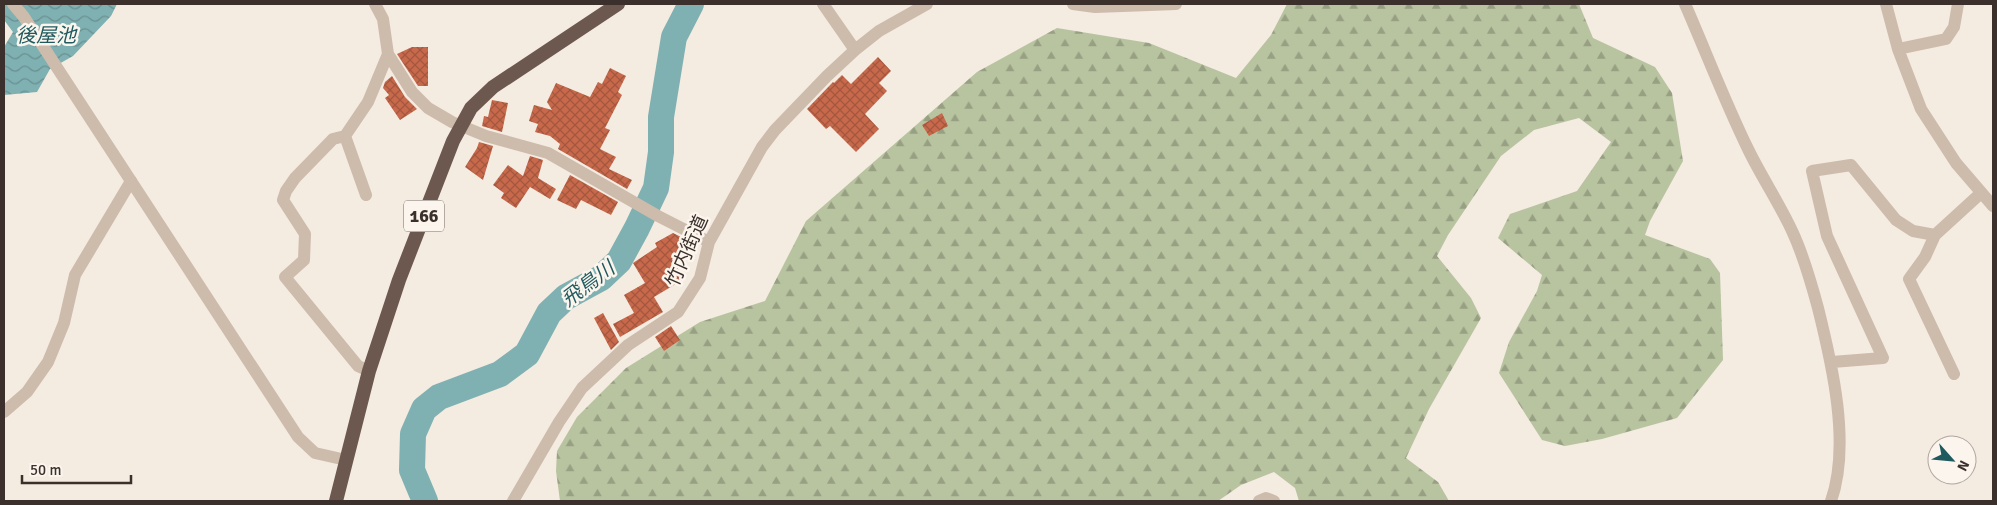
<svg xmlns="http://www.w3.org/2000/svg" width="1997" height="505" font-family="Signika,'Noto Sans JP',sans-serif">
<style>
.forest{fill:url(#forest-firs)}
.water{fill:url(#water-waves)}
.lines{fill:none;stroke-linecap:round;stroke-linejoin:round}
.river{stroke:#7fb0b2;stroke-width:26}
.building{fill:url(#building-cross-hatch)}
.minor{stroke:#cdbbac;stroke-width:12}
.tertiary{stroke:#cdbbac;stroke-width:12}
.trunk{stroke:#6c584f;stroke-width:14}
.labels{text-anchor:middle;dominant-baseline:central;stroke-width:5;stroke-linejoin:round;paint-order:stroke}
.shield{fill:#fbf5ee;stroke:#756b66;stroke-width:1}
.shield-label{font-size:18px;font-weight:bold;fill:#3b302b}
.street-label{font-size:19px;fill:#3b302b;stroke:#fbf5ee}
.water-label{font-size:20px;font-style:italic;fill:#1f5a5e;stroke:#fbf5ee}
</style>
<defs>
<pattern id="forest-firs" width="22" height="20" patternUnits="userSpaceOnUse" patternTransform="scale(1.25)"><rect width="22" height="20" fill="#b8c4a0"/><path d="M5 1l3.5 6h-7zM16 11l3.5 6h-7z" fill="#97a083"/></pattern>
<pattern id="water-waves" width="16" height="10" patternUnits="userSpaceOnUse" patternTransform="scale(1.25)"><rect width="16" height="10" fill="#7fb0b2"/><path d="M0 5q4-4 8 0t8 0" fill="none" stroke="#699091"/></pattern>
<pattern id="building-cross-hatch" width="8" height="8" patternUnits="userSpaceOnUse" patternTransform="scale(1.25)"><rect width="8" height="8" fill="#c8694b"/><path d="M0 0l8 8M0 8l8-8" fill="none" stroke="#a4573f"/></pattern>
</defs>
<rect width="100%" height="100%" fill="#f4ebe1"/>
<path class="forest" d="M1287,4h292l14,34 62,29 17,26 11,68 -33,60 -5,14 65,24 10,14 3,87 -46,58 -75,21 -37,7 -23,-6 -43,-67 10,-31 28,-51 5,-16 -44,-37 12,-24 67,-23 34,-49 -32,-24 -45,12 -33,26 -53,79 -11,21 34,42 10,20 -52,91 -23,49 32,24 11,19h-150l-4,-13 -21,-16 -33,13 -23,16h-658l-4,-30 1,-20 20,-34 49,-49 74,-46 65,-21 41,-80 171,-149 80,-44 92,15 87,35 35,-43z"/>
<path class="water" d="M4,4h113l-6,12 -38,40 -23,13 -13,23 -33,3v-48l9,-15 -9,-12z"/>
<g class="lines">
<path class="river" d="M425,501l-13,-31 1,-36 11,-25 15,-12 61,-23 27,-20 22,-41 17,-16 35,-19 18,-17 18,-33 19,-40 5,-36v-35l13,-80 17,-33"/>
</g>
<path class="building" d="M412,47h16v39h-10l-21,-32z
M878,57l13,14 -12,12 8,8 -22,23 14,15 -23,23 -26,-26 -4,3 -19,-20 26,-27 1,1 8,-8 9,9z
M610,68l16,8 -8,16 4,3 -17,33 5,2 -10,19 16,8 -7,12 23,11 -5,9 -69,-40 2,-5 -10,-8 -15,-4 3,-8 -9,-3 5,-16 18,5 -5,-8 9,-19 34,14 8,-15 4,2z
M392,76l13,21 12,12 -17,11 -15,-22 4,-3 -6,-7 2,-6z
M492,100l16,3 -6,29 -20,-6 2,-10 4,1z
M942,113l6,13 -19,10 -7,-11z
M479,142l14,4 -10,34 -18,-13 12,-19z
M530,156l13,4 -5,18 18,11 -6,10 -20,-12 -14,21 -15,-10 3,-5 -11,-8 15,-20 15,11z
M570,175l48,27 -7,13 -30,-15 -5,9 -19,-9z
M673,233l10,5 6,10 -17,11 12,20 -30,18 9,15 -43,25 -7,-13 21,-11 -10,-18 21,-12 -12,-20 24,-16 -2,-4z
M603,313l16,29 -8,8 -17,-32z
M671,326l9,14 -16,11 -9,-14z"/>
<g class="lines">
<path class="minor" d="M375,4l8,15 5,35 24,38 16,16 24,14 34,14 62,17 110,63 51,26
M823,4l32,46
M1073,4l22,3 81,-3
M1685,4c21,48 40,98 63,145 14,29 32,55 45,84 11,24 18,49 25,75 14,56 33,137 13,193
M1886,4l12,45 23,60 35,54 37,43
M1898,49l48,-10 8,-12 4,-23
M345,136l-12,3 -38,39 -9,13 -3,9 22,34 -1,26 -19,17 73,89 11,5
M366,195l-21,-59 23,-34 20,-48
M1935,235l-10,22 -16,22 45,95
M1832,362l51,-4 -56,-122 -15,-65 39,-6 45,55 17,11 22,4 46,-42
M4,412l23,-20 21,-30 16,-39 11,-48 56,-94
M513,501l46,-79 23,-34 46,-43 50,-33 22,-34 9,-36 53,-95 13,-17 52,-54 28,-26 24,-19 48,-27
M1259,501l7,-3 8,3"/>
<path class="tertiary" d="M13,4l11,13 274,420 17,16 31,7"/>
<path class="trunk" d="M336,501l33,-130 30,-91 54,-139 18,-33 22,-21 125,-83"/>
</g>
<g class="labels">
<rect class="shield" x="404" y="200.5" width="40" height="31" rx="4"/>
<g class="shield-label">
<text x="424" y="216">166</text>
</g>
<g class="street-label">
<text transform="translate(687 251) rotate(-66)">竹内街道</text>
</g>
<g class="water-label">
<text x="46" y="35">後屋池</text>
<text transform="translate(588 284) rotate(-37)">飛鳥川</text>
</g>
</g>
<rect width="1997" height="505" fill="none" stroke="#3b302b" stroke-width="10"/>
<g transform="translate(1952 460) rotate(117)"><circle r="24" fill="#fbf5ee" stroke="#aea6a0"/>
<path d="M0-4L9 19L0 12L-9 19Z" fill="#1f5a5e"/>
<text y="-8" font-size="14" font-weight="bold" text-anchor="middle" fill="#3b302b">N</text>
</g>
<path d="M22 475v8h109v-8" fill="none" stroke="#3b302b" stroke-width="2.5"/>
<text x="30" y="475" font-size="15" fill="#3b302b" stroke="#fbf5ee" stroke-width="4" paint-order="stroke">50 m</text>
</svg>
